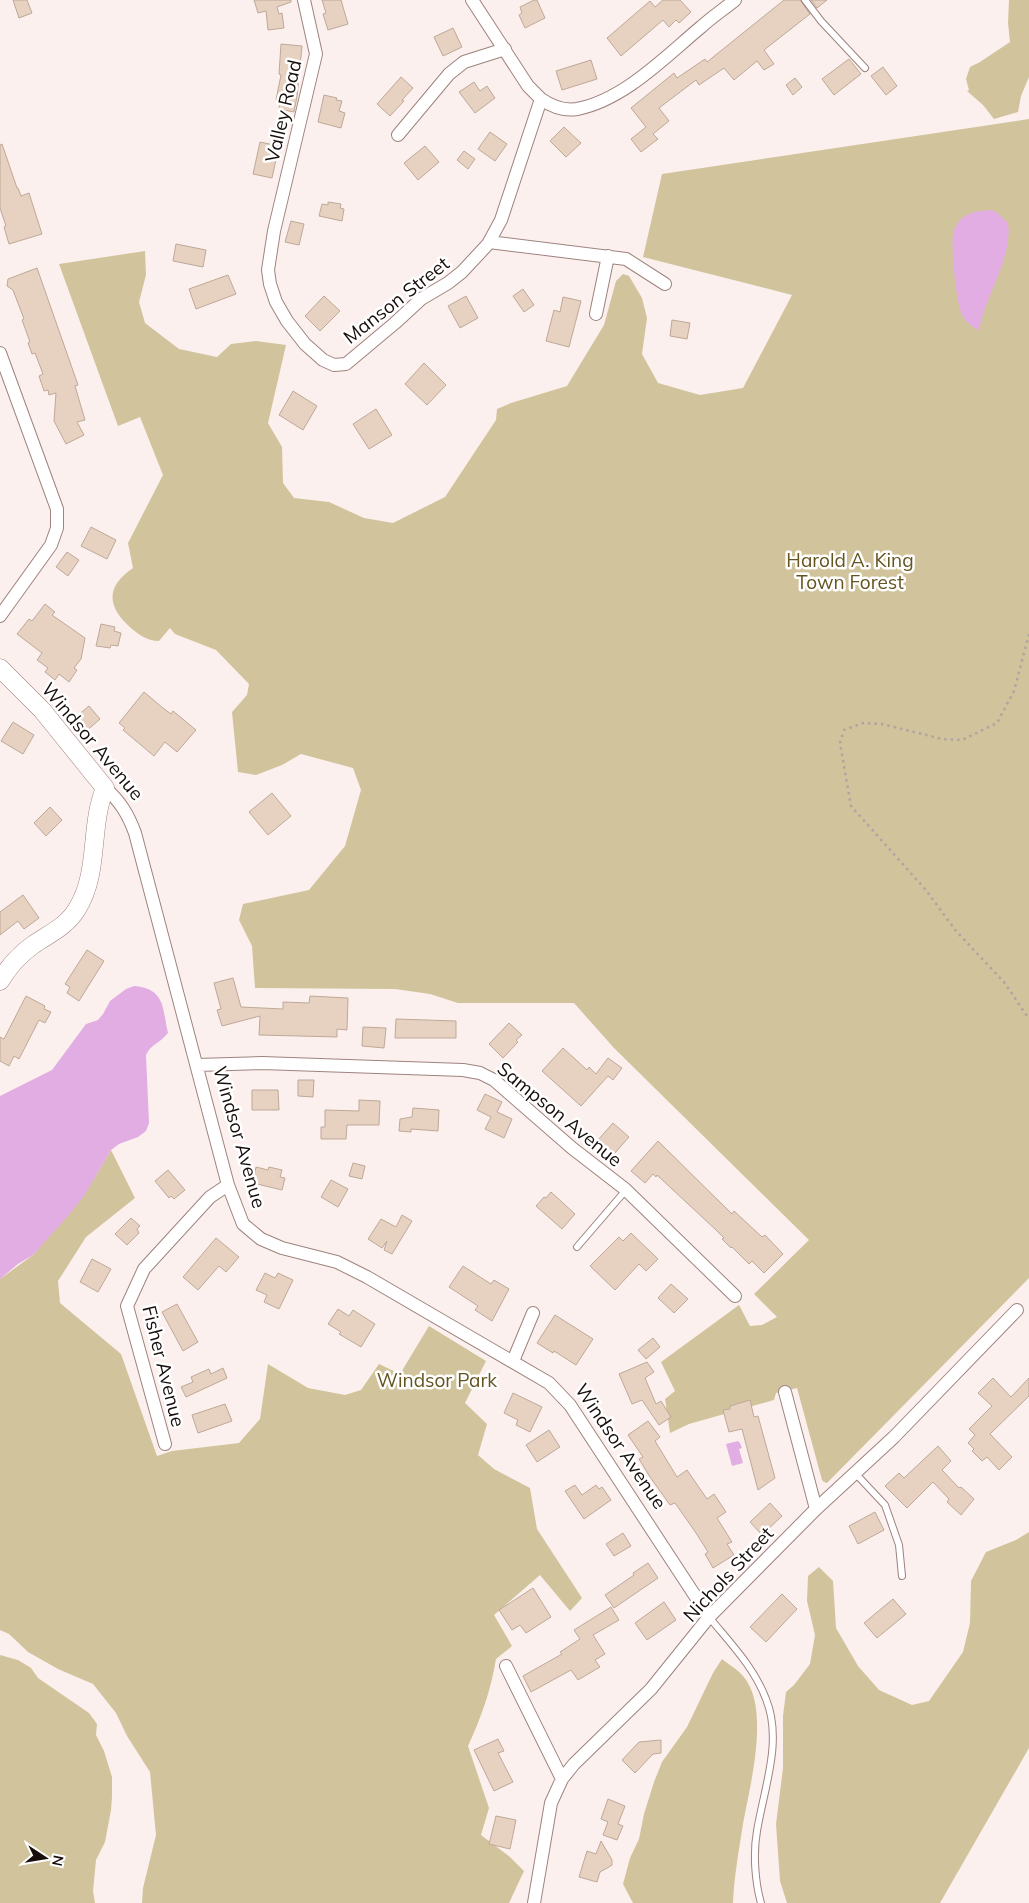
<svg xmlns="http://www.w3.org/2000/svg" width="1029" height="1903" font-family="Mulish,sans-serif">
<style>
.green{fill:#d1c39b}
.water{fill:#e1ade3}
.building{fill:#e7d1c0;stroke:#bea998}
.lines{fill:none;stroke-linecap:round;stroke-linejoin:round}
.lane-casing{stroke:#9e837e;stroke-width:8}
.street-casing{stroke:#9e837e;stroke-width:14}
.secondary-casing{stroke:#9e837e;stroke-width:19}
.path{stroke:#afa4a2;stroke-width:2.5;stroke-dasharray:2.5 4;stroke-linecap:butt}
.lane{stroke:#fff;stroke-width:6}
.street{stroke:#fff;stroke-width:12}
.secondary{stroke:#fff;stroke-width:18}
.labels{text-anchor:middle;dominant-baseline:central;stroke-width:5;stroke-linejoin:round;paint-order:stroke}
.street-label{font-size:19px;fill:#170e0c;stroke:#fff}
.park-label{font-size:19px;fill:#645420;stroke:#fff}
</style>
<rect width="100%" height="100%" fill="#fcf0ee"/>
<path class="green" d="M1009,0h20v77l-8,19 -3,16 -24,7 -11,-14 -16,-14 2,-1 -3,-11 4,-12 10,-5 30,-20 -2,-19z
M1029,119v1159l-202,205 -3,-1 -2,-2 -25,-92 -21,5 -2,7 -85,24 -19,9 -5,-34 10,-8 -14,-29 78,-57 11,21 12,-1 15,-8 -23,-23 55,-54 -195,-192 -40,-45h-116l-28,-9 -35,-5 -140,-1 -3,-42 -13,-26 4,-16 66,-14 36,-44 16,-56 -8,-22 -52,-14 -19,11 -26,10 -18,-3 -6,-60 15,-17 2,-11 -33,-34 -41,-16 -5,-6 -11,13c-11,0 -20,-6 -28,-13 -24,-21 -26,-41 2,-60l-5,-25 35,-68 -23,-58 -22,9 -59,-162 86,-13 1,24 -7,27 6,21 34,26 38,8 14,-13 25,-3 30,4 -18,78 14,24 1,36 11,15 35,4 35,16 29,5 52,-26 51,-77 1,-11 14,-6 56,-17 37,-61 12,-44 7,-7 6,2 13,22 5,20 -5,36 16,29 42,12 43,-7 49,-93 -149,-38 19,-83z
M111,1150l24,48 -49,39 -28,44 2,22 61,51 36,102 15,-5 67,-8 21,-24 8,-55 40,24 37,7 16,-5 18,-26 21,10 29,-48 57,35 -21,42 22,21 -9,31 16,14 36,19 7,41 45,69 -12,13 -30,-36 -46,40 18,31 -16,13c-5,31 -15,59 -28,87l21,62 -8,27 29,22 14,14 -15,32h-367l1,-15 13,-53 -6,-63 -23,-36 -11,-23 -23,-29 -35,-15 -30,-17 -19,-18 -9,-4v-351l33,-24 59,-73z
M1029,1532v216l-89,155h-153l-7,-22 -4,-57 7,-56v-52l3,-24 8,-7 16,-21 5,-29 -8,-34 1,-25 11,-9 14,14 3,47 22,38 21,24 33,15 17,-4 34,-49 7,-29 1,-42 15,-29 30,-12z
M0,1655l18,5 13,8 7,10 51,35 8,11 -1,11 8,16 8,26v20l-1,13 -6,32 -9,18 -3,31 2,12h-95z
M722,1659c6,5 15,10 21,17 28,32 7,109 0,148 -4,26 -9,53 -10,79h-100l-10,-19 7,-26 9,-19 5,-25 10,-32 8,-20 25,-35 26,-54z"/>
<path class="water" d="M989,210l6,1 13,12c5,35 -23,72 -29,107 -7,-3 -13,-8 -17,-15 -6,-13 -11,-66 -9,-81 1,-4 4,-11 7,-14 8,-8 19,-9 29,-10z
M134,986c32,3 28,22 34,47 -9,11 -16,10 -22,22l3,68 -3,8 -8,6 -19,7 -8,6 -27,46 -17,21 -34,38 -15,9 -18,15v-183l52,-26 34,-46 12,-4 5,-6 7,-13 16,-12z
M738,1441l2,2 2,5 -3,1 4,14 -11,3 -6,-22z"/>
<path class="building" d="M13,0h14l5,13 -13,5z
M254,0h37v2l-14,5 2,7 3,-1 2,15 -16,2 -2,-19 -8,2z
M322,0h19l7,24 -20,6 -5,-16 3,-1z
M534,0h3l8,18 -20,10 -6,-13 3,-2 -2,-6z
M663,0h17l11,12 -12,11 -3,-3 -7,7 -6,-7 -42,36 -14,-18 43,-37 5,6z
M784,0h16l10,14 -46,36 10,14 -10,6 -7,-9 -23,19 -10,-12 -25,17 -3,-5 -37,28 10,13 -16,13 5,5 -17,13 -10,-13 15,-12 -15,-19 43,-35 3,5 28,-19 2,3z
M811,0h16l-10,8z
M453,28l9,19 -19,9 -9,-19z
M281,44l21,2 -5,51 -3,15 -15,-3 1,-8 -4,-1 5,-25 -2,-1z
M849,59l12,15 -27,21 -12,-16z
M591,60l6,19 -35,11 -6,-19z
M883,67l14,19 -11,9 -15,-19z
M401,77l12,11 -11,12 2,1 -14,15 -13,-12z
M795,78l7,9 -9,8 -7,-10z
M474,82l6,9 7,-5 8,12 -20,15 -16,-21z
M324,95l13,3 -1,2 6,1 -3,10 6,2 -4,15 -23,-6z
M564,127l17,16 -15,14 -16,-16z
M490,132l17,12 -12,17 -17,-12z
M260,142l19,4 -7,32 -19,-4z
M2,144l15,44h1l3,8 8,-3 13,41 -33,10 -5,-17 2,-1 -6,-18v-63z
M425,146l14,16 -21,18 -14,-17z
M464,151l11,8 -7,10 -11,-9z
M328,202l13,2 -1,4 4,1 -2,12 -23,-5 3,-12 6,1z
M291,221l13,3 -5,21 -14,-3z
M176,244l30,6 -3,17 -30,-6z
M37,268l41,117 -3,1 10,34 -8,2 7,13 -18,9 -12,-23 2,-28 -7,2 -1,-5 -4,1 -5,-15 4,-2 -8,-21 -3,1 -4,-11 2,-1 -8,-22 2,-1 -11,-29 -6,-4 1,-7z
M228,275l8,19 -40,15 -7,-20z
M523,289l11,16 -10,7 -11,-16z
M324,296l16,15 -20,20 -15,-15z
M466,296l12,22 -18,10 -12,-22z
M563,297l18,4 -12,46 -23,-6 8,-31 6,2z
M672,320l18,3 -3,16 -17,-3z
M424,363l22,22 -19,20 -22,-21z
M293,391l24,15 -14,24 -24,-15z
M376,409l16,26 -23,14 -16,-25z
M91,527l25,13 -9,19 -26,-13z
M67,552l12,8 -11,16 -12,-9z
M45,604l10,8 -3,3 33,23 -4,21 -7,9 3,2 -8,12 -10,-8 -4,6 -10,-8 3,-4 -11,-8 5,-7 -25,-19 12,-15 3,2z
M101,624l14,3 -1,4 7,2 -3,13 -7,-1 -1,3 -14,-2z
M144,692l19,16 8,6 2,-3 23,19 -19,22 -12,-10 -11,14 -31,-26 2,-2 -6,-5z
M89,706l11,13 -16,14 -11,-14z
M13,722l21,13 -11,19 -22,-13z
M272,793l19,23 -23,19 -19,-23z
M50,807l12,13 -16,16 -12,-13z
M23,895l16,23 -15,11 -6,-8 -18,14v-23z
M87,950l17,11 -25,40 -12,-8 3,-6 -5,-3z
M233,978l8,29 42,2v-7l26,1 1,-7 38,2 -1,32 -10,-1v8l-78,-2 1,-19 -38,10 -5,-16 4,-1 -7,-26z
M26,996l19,10 -1,3 7,3 -6,11 -6,-3 -20,39 -5,-3 -5,10 -9,-5v-24l4,2z
M396,1019l60,2v17h-61z
M509,1023l13,12 -6,5 2,2 -15,16 -14,-14z
M363,1027l23,1 -2,20 -22,-2z
M563,1048l24,22 2,-3 7,7 12,-16 14,10 -9,12 -5,-4 -27,30 -39,-35z
M298,1080h16l-1,17 -15,-1z
M252,1090h26l1,20h-27z
M485,1094l17,8 -5,10 15,7 -8,19 -19,-9 6,-12 -14,-7z
M359,1100l21,1 -1,24h-32l-1,14h-25v-12h4v-17l34,1z
M413,1108l26,2 -1,21 -27,-2v3l-12,-1 1,-12 12,-2z
M613,1123l16,14 -15,17 -16,-14z
M658,1141l74,73 2,-3 28,26 3,-2 18,19 -19,19 -12,-12 -3,3 -17,-17 -1,1 -9,-9 2,-1 -8,-8 -59,-55 -1,2 -3,-3 -8,9 -14,-12z
M353,1163l12,3 -3,13 -13,-3z
M256,1167l12,3 1,-3 13,3 -2,7 5,1 -3,12 -29,-7z
M168,1170l17,20 -11,9 -3,-3 -2,2 -14,-17z
M331,1180l17,9 -10,18 -17,-10z
M551,1192l24,22 -13,15 -26,-23 8,-9 2,1z
M402,1215l10,6 -20,33 -8,-4 3,-9 -5,7 -14,-9 13,-20 15,8z
M131,1218l9,8 -3,3 2,4 -12,12 -12,-11z
M631,1233l27,26 -12,12 -7,-7 -24,26 -25,-24 29,-29 4,4z
M216,1238l23,19 -13,15 -7,-6 -21,24 -15,-13z
M92,1259l19,10 -13,23 -18,-10z
M463,1266l28,18 3,-4 15,9 -17,32 -17,-11 3,-4 -29,-19z
M265,1273l10,5 3,-5 15,7 -14,29 -15,-7 3,-7 -11,-5z
M671,1284l17,15 -14,14 -16,-15z
M177,1304l21,38 -15,9 -21,-39z
M338,1309l11,7 4,-6 22,14 -14,23 -22,-13 2,-2 -13,-8z
M555,1315l38,24 -17,26 -22,-14 -1,2 -16,-10z
M653,1338l7,9 -14,12 -8,-9z
M647,1362l7,10 -9,6 11,26 5,-3 10,16 -12,8 -17,-25 -10,4 -13,-30z
M223,1368l4,10 -41,19 -5,-10 12,-5 -2,-5 18,-8 2,5z
M993,1378l18,19 18,-19v18l-39,38 22,23 -13,13 -12,-13 -5,4 -10,-10 2,-2 -6,-6 7,-8 -6,-6 23,-23 -14,-13z
M513,1393l29,14 -12,25 -14,-7 2,-5 -14,-7z
M750,1400l4,17 4,-1 17,62 -17,12 -16,-61 -13,3 -6,-22 7,-1v-3z
M225,1404l7,17 -34,12 -6,-18z
M648,1421l12,16 -5,4 22,36 10,-7 20,29 7,-5 12,18 -9,6 15,24 -5,2 7,11 -21,13 -8,-14 3,-2 -12,-19 -21,-30 -5,2 -20,-28 -11,-18 4,-2 -15,-22z
M549,1430l11,17 -23,15 -11,-17z
M938,1446l13,15 -9,9 17,18 2,-1 13,12 -13,16 -14,-13 2,-3 -16,-17 -26,26 -22,-22 14,-13 5,5z
M575,1485l7,10 14,-10 3,4 3,-2 9,13 -27,19 -19,-28z
M770,1503l12,13 -20,19 -12,-13z
M875,1512l9,18 -26,14 -9,-18z
M623,1533l8,13 -17,10 -8,-12z
M648,1563l10,15 -44,30 -9,-13 29,-20 -1,-2z
M533,1588l18,29 -25,16 -6,-8 -8,5 -13,-20z
M782,1594l15,15 -31,33 -16,-15z
M893,1599l13,15 -29,24 -13,-15z
M664,1602l12,18 -29,20 -12,-17z
M611,1607l8,13 -26,15 12,19 -10,6 5,7 -22,13 -7,-10 -40,22 -8,-16 39,-22 -2,-2 20,-13 -6,-9z
M498,1739l6,12 -6,2 15,29 -19,9 -20,-41z
M661,1740v13l-8,1 -18,19 -13,-13 17,-18z
M608,1799l17,7 -7,18 5,2 -6,14 -14,-5 5,-13 -7,-3z
M496,1816l20,4 -6,29 -21,-5z
M601,1841l11,19v5l-3,2 -9,5 -3,10 -18,-5 8,-26 9,3z"/>
<g class="lines">
<g class="lane-casing">
<path id="lane" d="M805,0l16,21 44,47
M577,1247l49,-57
M855,1473l30,32 14,40 3,31
M709,1617c21,26 45,50 57,82 17,42 -2,89 -9,132 -4,22 -2,51 4,72"/>
</g>
<g class="street-casing">
<path id="street" d="M304,0l12,54 -42,177 -6,39 2,14 6,18 11,19 18,23 18,16 11,5 12,-1 49,-41 26,-24 27,-16 14,-11 26,-28 13,-24 40,-121 -13,-13 -56,-86
M541,99c10,7 23,12 36,10 47,-9 89,-53 124,-82 11,-10 23,-18 34,-27
M398,135l51,-61 15,-12 41,-13
M489,242l137,17 39,25
M596,314l12,-58
M0,353l57,156v19l-6,17 -51,71
M105,788c15,13 23,26 30,45l93,352 15,39 18,15 21,9 55,14 30,15 182,106 21,22 139,212
M197,1065l65,-2 201,7 17,3 14,7 78,68 53,41 110,107
M513,1361l20,-48
M785,1392l31,117
M165,1444l-38,-138 17,-37 66,-72 18,-12
M506,1666l56,113
M534,1903l17,-100 11,-24 12,-15 77,-75 58,-72 107,-108 78,-72 123,-127"/>
</g>
<g class="secondary-casing">
<path id="secondary" d="M0,668l42,42 63,78c-16,39 -5,84 -28,121 -10,17 -28,25 -44,36 -13,9 -25,23 -33,36"/>
</g>
<path class="path" d="M1029,634l-15,57 -17,32 -35,17 -20,-1 -60,-15 -19,-1 -19,7 -4,13 11,63 74,83 31,42 48,51 25,37"/>
<use href="#lane" class="lane"/>
<use href="#street" class="street"/>
<use href="#secondary" class="secondary"/>
</g>
<g class="labels">
<g class="street-label">
<text transform="translate(283 111) rotate(-77)">Valley Road</text>
<text transform="translate(396 300) rotate(-38)">Manson Street</text>
<text transform="translate(93 741) rotate(50)">Windsor Avenue</text>
<text transform="translate(560 1114) rotate(39)">Sampson Avenue</text>
<text transform="translate(240 1137) rotate(74)">Windsor Avenue</text>
<text transform="translate(164 1366) rotate(76)">Fisher Avenue</text>
<text transform="translate(621 1446) rotate(56)">Windsor Avenue</text>
<text transform="translate(728 1574) rotate(-47)">Nichols Street</text>
</g>
<g class="park-label">
<text x="850" y="560">Harold A. King<tspan x="850" dy="22">Town Forest</tspan></text>
<text x="437" y="1380">Windsor Park</text>
</g>
</g>
<g transform="translate(45 1858) rotate(102)" stroke="#ffffff" stroke-width="4" paint-order="stroke">
<path d="M0-4L9 19L0 12L-9 19Z" fill="#170e0c"/>
<text y="-8" font-size="14" font-weight="bold" text-anchor="middle" fill="#170e0c">N</text>
</g>
</svg>
